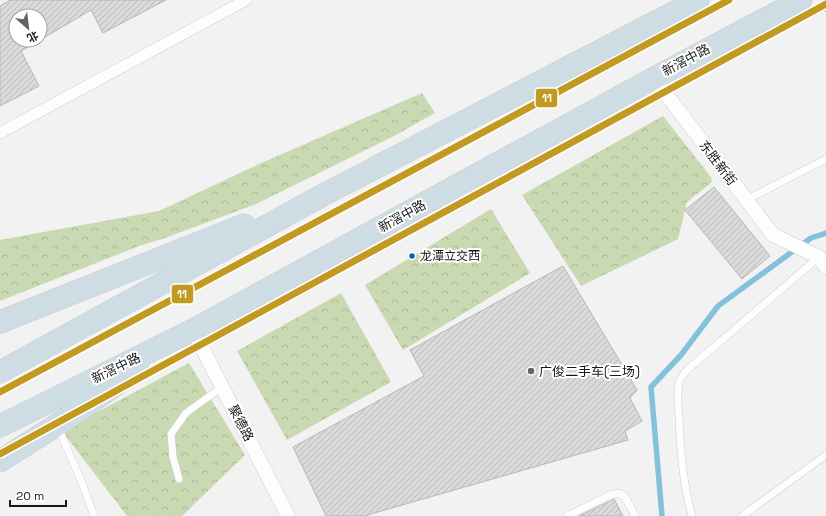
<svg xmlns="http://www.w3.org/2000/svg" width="826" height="516" font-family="'Space Grotesk','Noto Sans SC',sans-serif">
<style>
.forest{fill:url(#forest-crowns)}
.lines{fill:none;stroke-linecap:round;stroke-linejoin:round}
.stream{stroke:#83c1dd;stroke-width:5.5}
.building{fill:url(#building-hatch);stroke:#b8b7b8}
.service-casing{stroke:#cecece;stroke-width:8}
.pedestrian-casing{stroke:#cecece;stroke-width:12}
.minor-casing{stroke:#cecece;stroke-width:15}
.trunk-casing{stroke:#ccc;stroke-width:23}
.path{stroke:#d6d6d6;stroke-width:2.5;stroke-dasharray:4 2;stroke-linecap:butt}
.service{stroke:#fdfdfd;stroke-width:7}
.pedestrian{stroke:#fdfdfd;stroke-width:11}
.minor{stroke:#fdfdfd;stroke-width:14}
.trunk{stroke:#cedde4;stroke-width:22}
.metro-1-casing{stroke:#fff;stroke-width:10}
.metro-1{stroke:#c29a22;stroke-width:7}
.bus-dot{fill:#0065bd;stroke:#fff;stroke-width:1.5}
.poi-dot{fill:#656465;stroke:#fff;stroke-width:1.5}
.labels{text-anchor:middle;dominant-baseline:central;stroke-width:4;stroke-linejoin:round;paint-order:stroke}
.bus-label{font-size:12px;fill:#191819;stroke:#fff;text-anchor:start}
.street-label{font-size:13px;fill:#191819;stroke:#fff}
.poi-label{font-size:13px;fill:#191819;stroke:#fff;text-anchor:start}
.line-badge{stroke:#fff;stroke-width:1.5}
.badge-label{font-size:11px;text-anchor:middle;font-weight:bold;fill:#fff}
</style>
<defs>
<pattern id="forest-crowns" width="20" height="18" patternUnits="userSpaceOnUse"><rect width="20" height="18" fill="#c9d9b2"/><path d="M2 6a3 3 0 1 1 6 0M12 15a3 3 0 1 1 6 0" fill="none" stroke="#acba98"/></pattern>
<pattern id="building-hatch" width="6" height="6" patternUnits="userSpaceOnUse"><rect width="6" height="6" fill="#dadada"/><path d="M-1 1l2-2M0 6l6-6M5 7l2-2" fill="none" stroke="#bababa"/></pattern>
</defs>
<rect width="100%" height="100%" fill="#f2f2f2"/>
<path class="forest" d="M422,93l13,20 -41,23 -138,68 -91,34 -26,8 -139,55v-61l159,-29 100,-47z
M663,116l48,61 1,5 -25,20 -9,37 -97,47 -59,-91z
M491,209l39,64 -127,77 -38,-65z
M341,293l50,89 -104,58 -50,-89z
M189,363l56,92 -63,61h-55l-65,-85z"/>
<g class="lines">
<path class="stream" d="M662,516l-11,-129 30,-32 37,-49 93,-68 15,-5"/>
</g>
<path class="building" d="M10,0h156l-63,33 -12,-23 -51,30v-24h-24v24h24l-19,11 18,35 -39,20v-100z
M714,187l56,69 -28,23 -57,-69z
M563,266l74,124 -7,8 12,23 -17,10 3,9 -264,76h-38l-33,-69 131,-71 -14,-26z
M614,499l9,17h-44l33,-16z"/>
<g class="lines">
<g class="service-casing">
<path id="service" d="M746,200l80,-41
M58,427l24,56 12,33
M179,479l-6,-22 -2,-23 15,-21 36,-26
M567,516l43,-21 9,-2 6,4 10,19
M692,516c-9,-32 -12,-66 -13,-100 -1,-10 -2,-22 0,-33 3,-11 14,-18 22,-25l118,-101
M742,516l84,-61"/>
</g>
<g class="pedestrian-casing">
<path id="pedestrian" d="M0,133l246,-133"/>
</g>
<g class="minor-casing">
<path id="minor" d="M654,78l119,157 46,22 7,10
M193,330l95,186"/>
</g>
<g class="trunk-casing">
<path id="trunk" d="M0,322l244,-97
M0,372l323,-177 375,-195
M0,426l193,-96 461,-252 147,-78
M0,461l77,-49 61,-43"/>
</g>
<path class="path" d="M821,3l5,10"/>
<use href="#service" class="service"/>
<use href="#pedestrian" class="pedestrian"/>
<use href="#minor" class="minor"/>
<use href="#trunk" class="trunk"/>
<g class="metro-1-casing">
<path id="metro-1" d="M0,392l729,-392
M0,454l826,-450"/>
</g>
<use href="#metro-1" class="metro-1"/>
</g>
<circle class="bus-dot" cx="412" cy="256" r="3.5"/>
<circle class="poi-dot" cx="531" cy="371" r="4"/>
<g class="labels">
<g class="bus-label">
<text x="420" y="256">龙潭立交西</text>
</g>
<g class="street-label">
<text transform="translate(686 60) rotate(-28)">新滘中路</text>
<text transform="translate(718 163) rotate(53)">东胜新街</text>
<text transform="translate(402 216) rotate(-29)">新滘中路</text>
<text transform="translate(116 368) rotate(-26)">新滘中路</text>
<text transform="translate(241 423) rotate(63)">聚德路</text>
</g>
<g class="poi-label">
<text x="539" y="371">广俊二手车(三场)</text>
</g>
</g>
<g class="line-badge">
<rect x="535" y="88" width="23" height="20" rx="4" fill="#c29a22"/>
<rect x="171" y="284" width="23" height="20" rx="4" fill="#c29a22"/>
</g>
<g class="badge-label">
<text x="547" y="102">11</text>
<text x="182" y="298">11</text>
</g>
<g transform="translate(28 28) rotate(152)"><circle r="19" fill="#ffffff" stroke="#a3a3a3"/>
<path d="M0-3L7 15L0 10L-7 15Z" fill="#656465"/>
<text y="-6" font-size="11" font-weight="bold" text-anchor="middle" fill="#191819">北</text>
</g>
<path d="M10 500v6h56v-6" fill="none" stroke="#191819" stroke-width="2"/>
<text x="16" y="500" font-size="12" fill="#191819" stroke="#ffffff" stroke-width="3" paint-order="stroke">20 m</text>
</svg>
